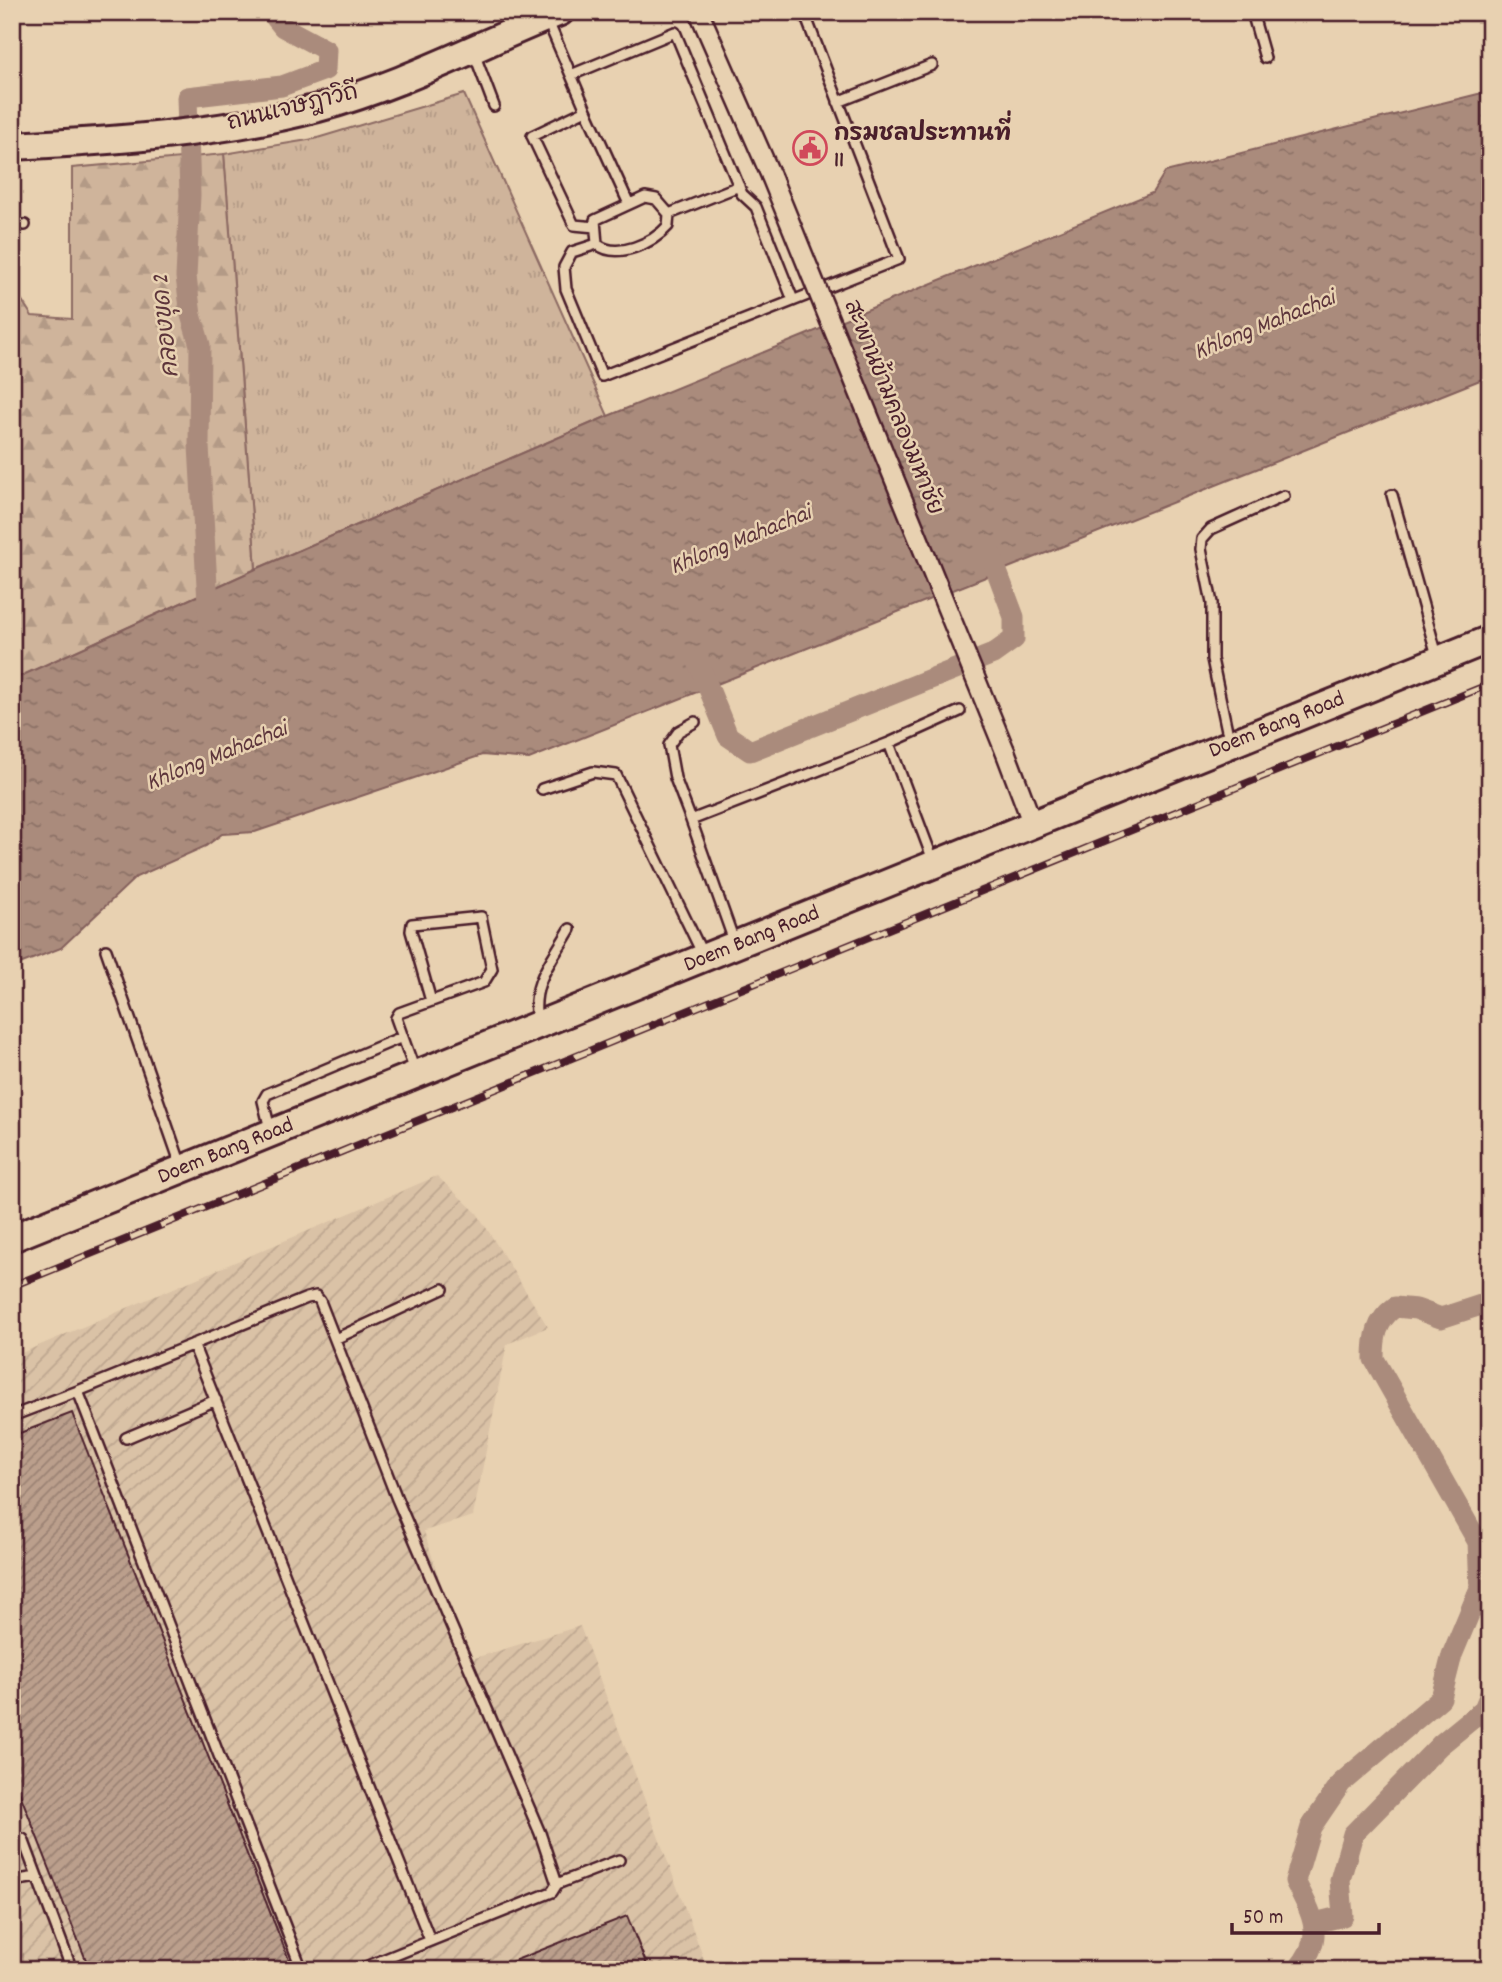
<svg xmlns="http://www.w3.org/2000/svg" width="1502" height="1982" font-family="Dekko,'Playpen Sans Thai',sans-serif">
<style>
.industrial{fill:url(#industrial-furrows)}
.grass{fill:url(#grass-tufts);stroke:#8c6a63;stroke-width:2}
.forest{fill:url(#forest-firs);stroke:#8c6a63;stroke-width:2}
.water{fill:url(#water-ripples);stroke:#84605c;stroke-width:2}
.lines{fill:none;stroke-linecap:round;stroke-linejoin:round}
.canal{stroke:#aa8b7c;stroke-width:21}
.building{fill:url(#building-hatch);stroke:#4a1f2b;stroke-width:2}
.lane-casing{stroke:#4a1f2b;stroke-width:14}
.street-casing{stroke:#4a1f2b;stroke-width:23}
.secondary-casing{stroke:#4a1f2b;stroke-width:32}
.lane{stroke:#e8d1b1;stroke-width:9}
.street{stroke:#e8d1b1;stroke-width:18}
.secondary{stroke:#e8d1b1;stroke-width:26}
.rail-casing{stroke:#4a1f2b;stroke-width:8}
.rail{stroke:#e8d1b1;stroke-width:5;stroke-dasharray:16;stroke-linecap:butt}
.street-bridge-casing{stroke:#4a1f2b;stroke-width:23;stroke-linecap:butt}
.street-bridge{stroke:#e8d1b1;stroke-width:18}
.labels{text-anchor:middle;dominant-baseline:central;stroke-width:5;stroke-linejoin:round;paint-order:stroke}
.street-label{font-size:23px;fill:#4a1f2b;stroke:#e8d1b1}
.poi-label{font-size:23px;font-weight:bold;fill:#4a1f2b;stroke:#e8d1b1;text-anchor:start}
.water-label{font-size:24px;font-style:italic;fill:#5d353b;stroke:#e8d1b1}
</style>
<defs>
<pattern id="industrial-furrows" width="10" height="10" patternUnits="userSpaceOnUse" patternTransform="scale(1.75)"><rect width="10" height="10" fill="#dac2a6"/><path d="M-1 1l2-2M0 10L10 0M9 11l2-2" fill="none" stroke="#bda68f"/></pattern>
<pattern id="grass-tufts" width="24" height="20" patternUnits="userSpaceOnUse" patternTransform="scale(1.75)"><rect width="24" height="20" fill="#cfb49b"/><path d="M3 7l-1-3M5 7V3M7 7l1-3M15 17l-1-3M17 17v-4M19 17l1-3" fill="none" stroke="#b39a86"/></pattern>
<pattern id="forest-firs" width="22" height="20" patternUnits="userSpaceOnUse" patternTransform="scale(1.75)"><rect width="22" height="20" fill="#cfb49b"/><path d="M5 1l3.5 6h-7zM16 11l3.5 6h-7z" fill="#b39a86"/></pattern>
<pattern id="water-ripples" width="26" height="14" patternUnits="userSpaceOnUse" patternTransform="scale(1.75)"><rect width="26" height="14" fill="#aa8b7c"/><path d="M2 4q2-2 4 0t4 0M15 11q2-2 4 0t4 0" fill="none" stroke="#8c7166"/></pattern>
<pattern id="building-hatch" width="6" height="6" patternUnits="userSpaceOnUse" patternTransform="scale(1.75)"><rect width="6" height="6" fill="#bb9f8c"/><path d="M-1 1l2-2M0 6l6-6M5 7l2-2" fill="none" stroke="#9a8173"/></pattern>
</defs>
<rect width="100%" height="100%" fill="#e8d1b1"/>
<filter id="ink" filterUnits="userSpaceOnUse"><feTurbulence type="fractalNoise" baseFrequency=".0143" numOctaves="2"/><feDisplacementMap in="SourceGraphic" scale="14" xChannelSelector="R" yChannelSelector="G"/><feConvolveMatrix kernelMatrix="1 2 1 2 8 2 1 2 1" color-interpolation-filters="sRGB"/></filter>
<g filter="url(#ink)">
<path class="industrial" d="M437,1176l40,37 71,114 -41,17 -34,172 -49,15 41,130 115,-35 128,344h-696v-613z"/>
<path class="grass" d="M464,94l144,322 -352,153 -32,-415 90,-15z"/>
<path class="forest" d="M224,154l32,415 -241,110 -3,-14v-380l20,31 40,3v-151z"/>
<path class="water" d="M1490,91v285l-961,383 -47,-4 -227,77 -33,2 -16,12 -70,31 -75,71 -49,19v-287l244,-111 352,-153 544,-223 13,-21z"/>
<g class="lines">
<path class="canal" d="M209,620l-10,-174 1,-101 -9,-30 -5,-38 4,-82 -3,-98 95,-11 43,-16 1,-20 -43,-23 -12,-15
M698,662l30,74 22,15 243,-97 21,-15v-22l-27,-72
M1490,1302l-49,16 -25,-9 -21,-2c-19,14 -21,30 -21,52l104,183 2,46 10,27
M1315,1923l28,-7 -3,-36 13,-46 87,-89 44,-36 6,-15
M1297,1970c30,-34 15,-55 -2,-89l16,-54 30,-44 100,-85 11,-43 28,-67"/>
</g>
<path class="building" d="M72,1413l221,557h-203l-74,-186 -4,2v-350z
M627,1916l22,54h-158z"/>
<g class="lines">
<g class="lane-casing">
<path id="lane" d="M1252,12l13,46
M547,19l39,91 -54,26 42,89 21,2
M474,53l20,53
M571,75l104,-43 67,162 14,13 37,93
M838,102l94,-37
M586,110l43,94
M645,197l11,2 13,15 -1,12c-15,17 -51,34 -71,18l-2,-24z
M669,214l70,-28
M12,224l13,1
M597,244l-25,8 -8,15 2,22 36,87 297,-117 -95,-247
M1392,495l46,164
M695,722l-16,9 -10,14 6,33 16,42 198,-77 71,-32
M1229,740l-17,-81v-56l-11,-54 1,-10 9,-10 73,-33
M889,743l44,117
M542,789l51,-17 23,3 87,180
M691,820l43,121
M106,950l76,218
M537,1021c-7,-38 15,-60 33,-92
M415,1071l-19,-53 3,-5 85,-31 8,-13 -11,-52 -69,7 -1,7 20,70
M270,1129l-7,-28 4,-7 135,-57
M335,1339l108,-50
M193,1344l237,596
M78,1391l229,-93 9,-2 4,5 77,198 143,334 17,51 -5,8 -194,78
M12,1416l66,-25 224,579
M126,1438l90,-38
M23,1839l49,131
M12,1881l25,-4
M557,1884l62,-24"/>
</g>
<g class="street-casing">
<path id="street" d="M699,12l72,164
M1005,751l28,74"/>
</g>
<g class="secondary-casing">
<path id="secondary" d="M12,146c101,-5 208,-12 306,-38 83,-22 162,-64 242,-96
M12,1238l1478,-599"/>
</g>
<use href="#lane" class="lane"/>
<use href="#street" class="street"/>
<use href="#secondary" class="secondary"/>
<g class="rail-casing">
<path id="rail" d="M12,1286l1478,-602"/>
</g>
<use href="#rail" class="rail"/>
<g class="street-bridge-casing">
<path id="street-bridge" d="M771,176l234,575"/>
</g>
<use href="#street-bridge" class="street-bridge"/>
</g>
</g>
<defs>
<g id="civic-ring" transform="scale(1.75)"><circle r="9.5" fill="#e8d1b1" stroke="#d1495b" stroke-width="1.5"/><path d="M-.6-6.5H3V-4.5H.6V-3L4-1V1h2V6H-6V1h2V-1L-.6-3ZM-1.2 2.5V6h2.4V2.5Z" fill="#d1495b"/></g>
</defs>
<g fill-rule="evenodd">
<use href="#civic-ring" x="810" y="148"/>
</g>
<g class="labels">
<g class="street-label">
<text transform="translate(293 109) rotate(-14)">ถนนเจษฎาวิถี</text>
<text transform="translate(892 408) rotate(68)">สะพานข้ามคลองมหาชัย</text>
<text transform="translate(1277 726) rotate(-22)">Doem Bang Road</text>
<text transform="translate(752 940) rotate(-22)">Doem Bang Road</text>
<text transform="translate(226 1152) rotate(-22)">Doem Bang Road</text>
</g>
<g class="poi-label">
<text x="834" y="135">กรมชลประทานที่<tspan x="834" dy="26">11</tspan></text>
</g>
<g class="water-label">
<text transform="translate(167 326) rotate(-96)">คลองขุด 2</text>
<text transform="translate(1265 326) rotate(-22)">Khlong Mahachai</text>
<text transform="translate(741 541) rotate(-22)">Khlong Mahachai</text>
<text transform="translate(217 757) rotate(-22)">Khlong Mahachai</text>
</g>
</g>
<rect width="1502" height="1982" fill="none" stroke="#e8d1b1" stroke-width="42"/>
<rect x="21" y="21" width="1460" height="1940" fill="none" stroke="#4a1f2b" stroke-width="2.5" filter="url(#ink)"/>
<path d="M1232 1923v10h147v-10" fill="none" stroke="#4a1f2b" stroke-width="3.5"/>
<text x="1243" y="1923" font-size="21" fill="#4a1f2b" stroke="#e8d1b1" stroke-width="5" paint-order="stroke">50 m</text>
</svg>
